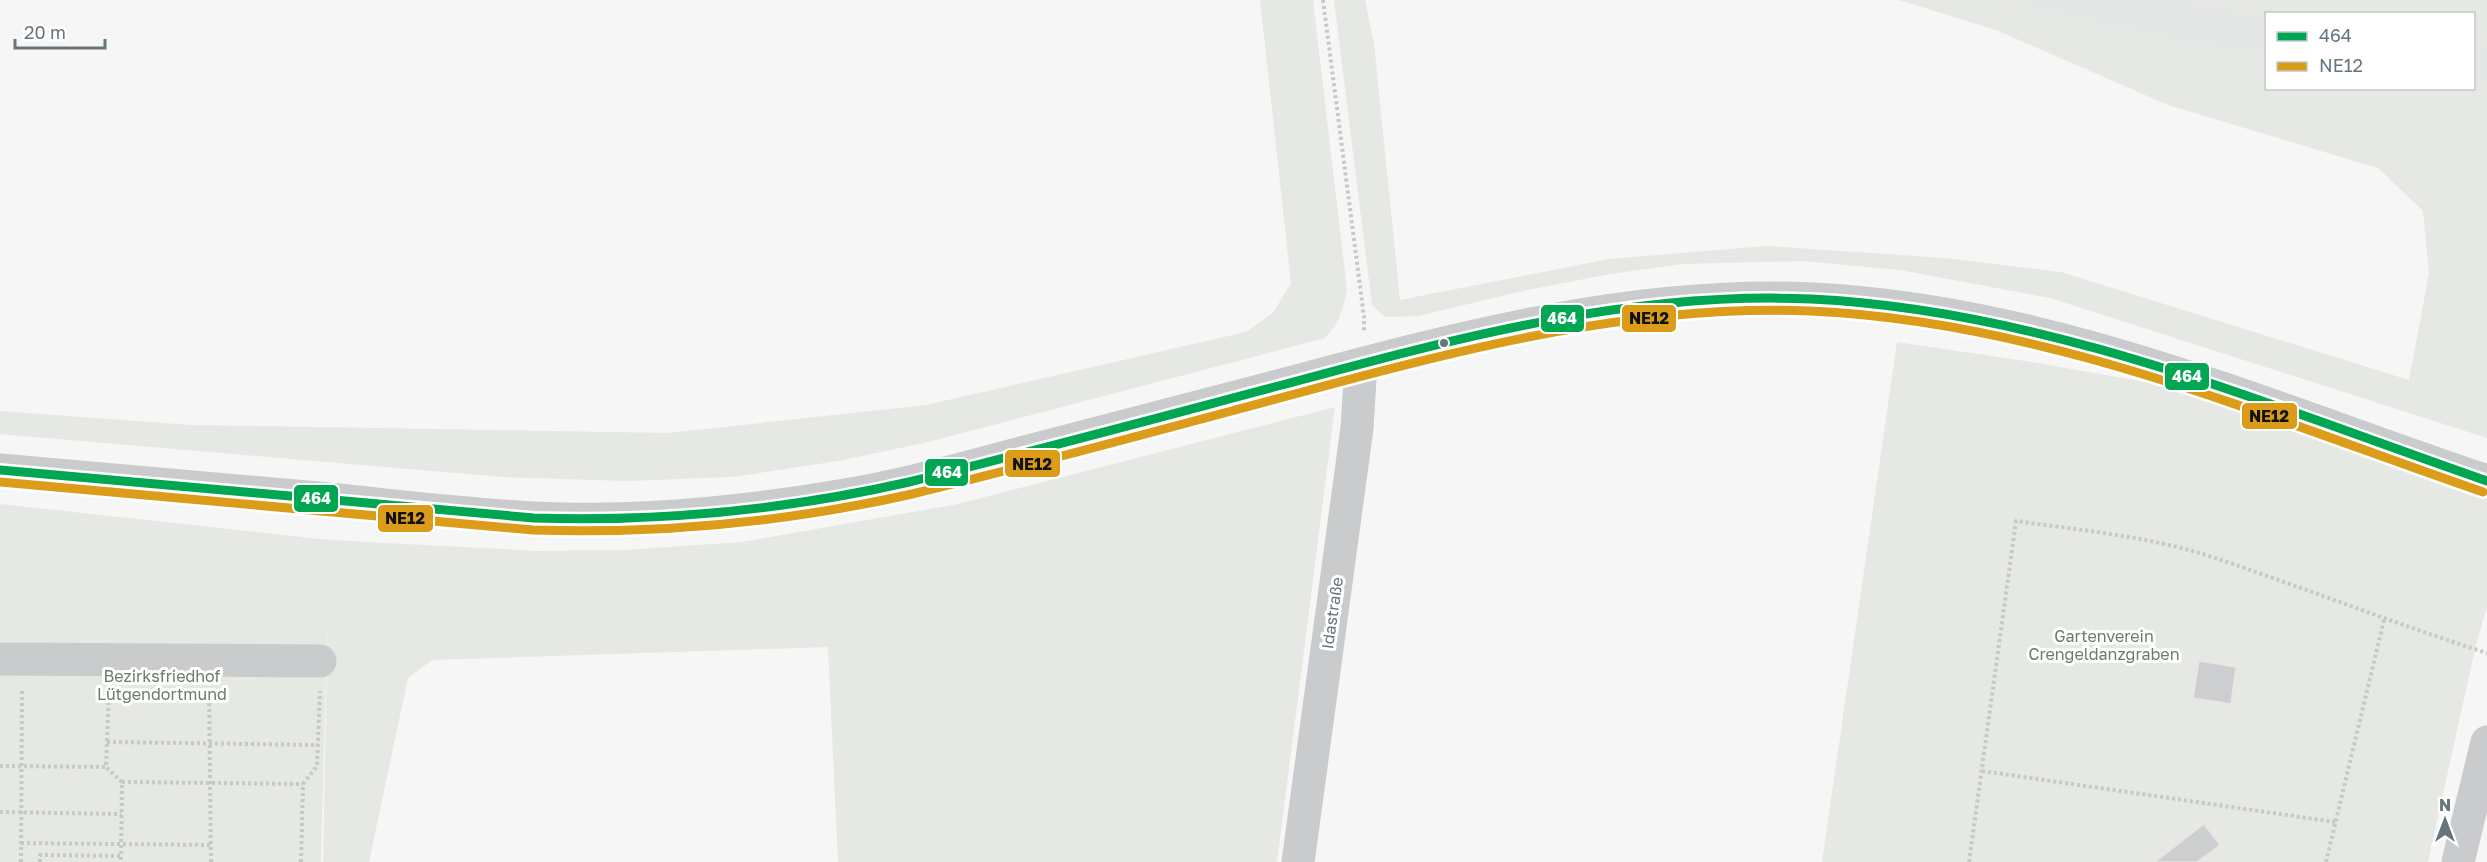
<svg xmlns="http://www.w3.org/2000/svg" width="2487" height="862" font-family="'Golos Text',sans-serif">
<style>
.built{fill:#e5e6e6}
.green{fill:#e5e8e3}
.building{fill:#cdcecf;stroke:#e6e6e6;stroke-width:1.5}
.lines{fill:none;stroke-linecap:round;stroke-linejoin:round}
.path{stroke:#c7c8c9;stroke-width:4;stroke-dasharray:3 3;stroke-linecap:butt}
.minor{stroke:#c9cbcc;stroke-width:33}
.bus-1-casing{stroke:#fff;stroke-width:14}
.bus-2-casing{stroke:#fff;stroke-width:14}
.bus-1{stroke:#00a651;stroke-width:9}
.bus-2{stroke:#da9c19;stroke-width:9}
.bus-dot{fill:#66747c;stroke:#fff;stroke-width:2}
.labels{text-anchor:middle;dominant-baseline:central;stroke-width:6;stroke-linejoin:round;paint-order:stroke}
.street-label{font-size:16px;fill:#66747c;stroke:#fff}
.park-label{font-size:16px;fill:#6c7a68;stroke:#fff}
.line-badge{stroke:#fff;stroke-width:2}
.badge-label{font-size:16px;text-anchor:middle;font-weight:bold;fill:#fff}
.pale-badge-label{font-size:16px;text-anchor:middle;font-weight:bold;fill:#111}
</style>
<rect width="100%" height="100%" fill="#f6f6f6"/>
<path class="built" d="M2004,0h187l75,15v40l-77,-11 -117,-26z
M2474,45l13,2v38l-13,-1z"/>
<path class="green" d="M1260,0h53l34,290c-4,19 -8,34 -22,48l-397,104 -90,19 -106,16 -105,4 -124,-4 -503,-43v-23l190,14 479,8 257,-28 320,-73 27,-19 18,-30z
M1334,0h31l9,44 26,256 209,-41 158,-13 177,12 117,14 348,108 20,-107 -6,-62 -45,-43 -210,-63 -172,-75 -97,-30h105l68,18 117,26 77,11v33h208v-4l13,1v353l-437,-140 -150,-28 -97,-9 -119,3 -74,10 -87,17 -105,25 -33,1 -13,-12z
M2191,0h296v47l-13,-2v-31l-208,1z
M1897,342l135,20 130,23 325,114v107l-12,43 -47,213h-606z
M1335,407l-58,455h-439l-10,-215 -396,13 -24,18 -39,184h-46l5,-260 -7,260h-321v-358l329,36 208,11 87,-1 118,-8 216,-38z"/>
<path class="building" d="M2199,661l37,6 -5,37 -38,-6z
M2204,824l16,21 -23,17h-42z"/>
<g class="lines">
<path class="path" d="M1323,0l41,317v16
M109,690l-3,77 16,15 -1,80
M209,691l2,171
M107,742l211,3
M0,766l106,1
M1982,771l353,51
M122,782l181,2
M0,812l121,2
M21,843l190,2
M21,862l1,-173
M40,862v-7l81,1
M301,862l2,-78 14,-18 3,-75
M1969,862l47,-341c63,9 129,15 190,34 94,31 186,68 281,98
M2326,862l58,-242"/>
<path class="minor" d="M0,470c106,9 212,19 318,28 72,7 144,16 216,20 101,5 205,-5 305,-22 63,-10 125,-28 186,-44 91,-24 182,-47 272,-71 167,-45 340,-90 515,-82 235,11 455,108 675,182
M0,659l320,2
M1298,862l59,-434 4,-64
M2458,862l29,-120"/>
<g class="bus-1-casing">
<path id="bus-1" d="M0,470l534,48c126,4 252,-8 375,-36 130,-32 259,-67 388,-101 167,-45 339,-90 514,-82 235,11 457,106 676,182"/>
</g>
<g class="bus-2-casing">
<path id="bus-2" d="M0,482l533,48c128,4 255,-8 379,-36 132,-32 263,-68 394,-103 164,-44 333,-87 504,-80 234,10 455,106 673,181"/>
</g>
<use href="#bus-1" class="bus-1"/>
<use href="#bus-2" class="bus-2"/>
</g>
<circle class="bus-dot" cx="1444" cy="343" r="5"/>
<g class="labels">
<g class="street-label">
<text transform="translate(1332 613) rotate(-82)">Idastraße</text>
</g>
<g class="park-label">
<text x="2104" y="636">Gartenverein<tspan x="2104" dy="18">Crengeldanzgraben</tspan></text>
<text x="162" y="676">Bezirksfriedhof<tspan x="162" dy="18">Lütgendortmund</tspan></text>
</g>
</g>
<g class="line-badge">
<rect x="1621" y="304" width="56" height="29" rx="6" fill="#da9c19"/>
<rect x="1540" y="304" width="45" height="29" rx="6" fill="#00a651"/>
<rect x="2164" y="362" width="46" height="29" rx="6" fill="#00a651"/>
<rect x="2241" y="402" width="57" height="28" rx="6" fill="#da9c19"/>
<rect x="1004" y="449" width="57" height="29" rx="6" fill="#da9c19"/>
<rect x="924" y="458" width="45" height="29" rx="6" fill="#00a651"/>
<rect x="293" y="484" width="46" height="29" rx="6" fill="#00a651"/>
<rect x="377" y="504" width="57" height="29" rx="6" fill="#da9c19"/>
</g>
<g class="badge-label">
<text x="1562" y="324">464</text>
<text x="2187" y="382">464</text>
<text x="947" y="478">464</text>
<text x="316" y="504">464</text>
</g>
<g class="pale-badge-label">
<text x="1649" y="324">NE12</text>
<text x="2269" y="422">NE12</text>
<text x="1032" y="470">NE12</text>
<text x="405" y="524">NE12</text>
</g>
<rect x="2265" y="12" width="210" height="78" fill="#ffffff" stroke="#c2c7cb" stroke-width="1.5"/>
<rect x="2277" y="32" width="30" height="9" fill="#00a651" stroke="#c2c7cb" stroke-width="1.5"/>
<text x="2319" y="42" font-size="18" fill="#66747c">464</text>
<rect x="2277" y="62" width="30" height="9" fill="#da9c19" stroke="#c2c7cb" stroke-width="1.5"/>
<text x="2319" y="72" font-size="18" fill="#66747c">NE12</text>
<g transform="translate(2445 820)" stroke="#ffffff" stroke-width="4.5" paint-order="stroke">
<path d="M0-4.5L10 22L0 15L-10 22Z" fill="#66747c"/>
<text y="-9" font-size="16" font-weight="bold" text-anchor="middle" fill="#66747c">N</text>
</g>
<path d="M15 39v9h90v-9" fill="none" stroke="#66747c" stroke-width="3"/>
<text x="24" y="39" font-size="18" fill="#66747c" stroke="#ffffff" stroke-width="4.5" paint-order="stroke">20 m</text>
</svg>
